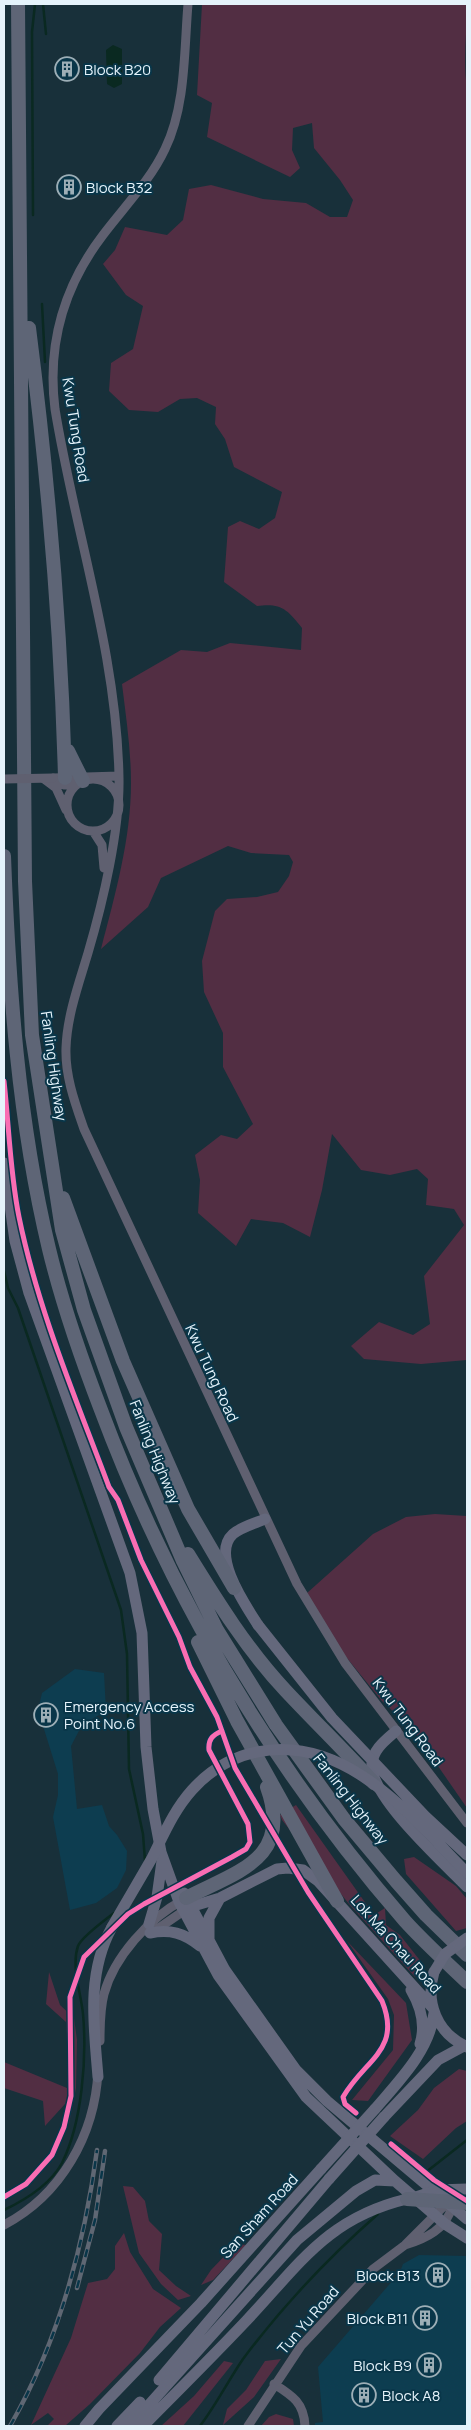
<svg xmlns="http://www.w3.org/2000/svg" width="471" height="2430" font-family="Manrope,sans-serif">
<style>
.built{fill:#0d3d50}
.green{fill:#522e43}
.water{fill:#0a2921}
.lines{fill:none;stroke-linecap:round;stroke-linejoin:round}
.stream{stroke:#0a2921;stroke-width:2.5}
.minor{stroke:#5f6070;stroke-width:9}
.major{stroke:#64687c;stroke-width:11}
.highway{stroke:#5e6576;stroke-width:14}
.rail-casing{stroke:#5f6773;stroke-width:4.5}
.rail{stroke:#093649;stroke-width:2.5;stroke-dasharray:8;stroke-linecap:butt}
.minor-bridge{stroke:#5f6070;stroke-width:9}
.major-bridge{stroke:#64687c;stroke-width:11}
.highway-bridge{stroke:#5e6576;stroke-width:14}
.cycleway-casing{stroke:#093649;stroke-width:8}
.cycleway{stroke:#f96db3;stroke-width:5}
.labels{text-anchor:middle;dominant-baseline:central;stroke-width:4;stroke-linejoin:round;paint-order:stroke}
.poi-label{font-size:15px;fill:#e5f3fb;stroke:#093649;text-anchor:start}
.street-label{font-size:15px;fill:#e5f3fb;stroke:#093649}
</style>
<rect width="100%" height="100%" fill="#18303a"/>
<path class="built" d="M75,1669l29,4 2,38 -24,14 -11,21 6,63 25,-4 7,21 8,9 10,16 -1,19 -9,18 -21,15 -26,7 -17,-93 5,-22v-21l-20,-64 4,-17z
M419,2255l48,1v170h-152v-3l8,-1 -5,-55 82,-95 3,-8z"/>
<path class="green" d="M202,4h265c0,28 -4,57 0,85v1271l-46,4 -57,-5 -13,-13 28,-24 34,13 17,-11 -6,-48 40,-51 -10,-16 -28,-4 2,-26 -11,-10 -27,6 -29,-5 -29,-36 -10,56 -12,47 -27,-14 -32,-4 -15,27 -38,-33 2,-33 -5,-25 26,-20 16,4 16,-15 -30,-57v-34l-19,-41 -2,-31 13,-50 12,-12 30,-2 21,-5 11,-16 4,-14 -4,-7 -38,-2 -23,-7 -67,32 -13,29 -47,42c14,-54 30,-110 30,-166 0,-33 -5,-66 -9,-99l59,-34 26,2 23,-9 71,7 1,-22c-15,-19 -21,-25 -45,-22l-33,-24 4,-55 12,-6 19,8 16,-11 7,-26 -48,-25 -9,-28 -10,-15 1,-17 -19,-9 -17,1 -22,13 -29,-2 -20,-19 2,-28 22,-14 10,-43 -17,-11 -23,-31 12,-14 10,-23 42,8 16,-15 6,-31 22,-4 52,14 43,4 24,14h17l6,-17 -13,-20 -26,-32 -2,-25 -19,5 -1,22 8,18 -10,9 -83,-40 5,-34 -15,-8z
M435,1514l32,2v292l-54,-78 -31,-29 -54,-66 -21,-42 66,-59 33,-17z
M296,1805l78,110 11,-7 1,17 14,10 22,28 -7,14 -66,-73 -67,-84 -2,-5z
M414,1857l42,29 11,13v29l-11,3 -50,-57 -2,-15z
M347,1941l59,62 6,37 -44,61 -16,-1 41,-50 1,-35 -6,-16z
M49,1972l11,33 14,13 3,22 -1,48 -7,36 -4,-20 -20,22 -2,-25 -39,-13v-26l63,26 1,-31 -2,-35 -20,-18z
M459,2069l8,2v50l-11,7 -33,31 -33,-23 28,-26 16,-22z
M123,2186l10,1 12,14 4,20 13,13 -3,36 17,16 15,10 -13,4 -17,-16 -22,-31z
M124,2233l6,19 23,37 28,19 -21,19 -20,26 -50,51 -25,22h-18l7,-7 -6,-6 -17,12 40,-87 17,-55 19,-4 8,-10v-23z
M236,2244l10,1 -33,35 -12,5 10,-15z
M281,2359l-27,38 -31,28 4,-16 19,-19 19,-29z
M224,2361l9,2 -50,63h-22l33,-30z
M276,2414l17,5 1,7h-33l8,-9z"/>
<path class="water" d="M113,45l9,4v35l-8,4 -7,-4 -1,-34z"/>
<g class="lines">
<path class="stream" d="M43,4l3,30
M33,215l-1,-183 3,-28
M42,304l3,58
M4,1271l4,17 10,20 103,302 6,44 2,115 14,65 2,27
M421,2176l46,-36
M4,2210c21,-10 46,-25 58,-47 20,-40 25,-105 21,-149 -2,-21 -12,-48 -5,-68 3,-8 28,-27 36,-33
M200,2426c16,-21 28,-45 43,-67 39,-52 86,-102 135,-145"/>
<path class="minor" d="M188,4c-4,47 -2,102 -23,145 -15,32 -41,58 -62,86 -39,51 -56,110 -48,174 20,123 62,244 64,369 1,52 -16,124 -31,175 -9,30 -21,63 -22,95 -1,28 9,55 18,81l213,455 48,79 122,160
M53,778l66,-2
M44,779l12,9 10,22
M67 805a26 26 0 1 1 52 0a26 26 0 1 1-52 0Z
M50,781l14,4h12
M93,831l9,14 2,23
M153,1932l35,-24
M100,2041c0,-16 0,-32 4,-47 10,-37 45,-76 79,-94
M4,2225c57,-30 91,-90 94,-154
M405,2245c20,-6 42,-16 47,-39
M274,2384c19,12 30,19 31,42
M248,2426l53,-80 72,-77 32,-24 42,-42"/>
<path class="major" d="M4,1163l11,78 14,52 101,280 12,60 4,114 7,62 8,43 18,50 39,73 88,122 89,84 50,43 22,14
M258,1625c-12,-19 -48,-70 -25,-91 8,-7 23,-11 32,-15
M396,1731c-10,9 -23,18 -24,33 -3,32 72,99 95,123
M184,1893l41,77 71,100 31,31 140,118
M190,1907l30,-9 57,-29 11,-1 15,2 15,11 114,126
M149,1924l8,-27 5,-36
M150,1933c20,-4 34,0 50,13
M209,1941v-23l11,-20
M434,1972c-9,31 3,61 33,75
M411,1990c10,17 15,35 9,54
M98,2077c-4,-51 -12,-103 14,-150
M375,2109c24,-28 55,-59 59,-96
M384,2117l54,-57 26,-14
M159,2380l170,-201
M85,2426l14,-17 102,-106 120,-134
M117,2426l23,-24
M130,2426l167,-186 59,-49 19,-11 20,1
M143,2426c35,-35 70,-70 104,-106 52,-55 80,-102 160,-121"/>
<path class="highway" d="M18,4l7,877 7,154 30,195 22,80 42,117 57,134 34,69 59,95 68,94 52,62 30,34 41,40
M29,328c19,149 32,299 36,450
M68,751l15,30
M4,856c5,132 14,264 45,393 13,54 32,109 52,161 70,187 173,360 304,511 19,21 41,41 62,61
M63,1198l60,163 65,148 46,79
M188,1554c29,47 60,97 98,137 29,31 59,60 88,92
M198,1642l39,79 100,180
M186,1898c52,-27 107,-39 81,-111"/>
<g class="rail-casing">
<path id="rail" d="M77,2288l18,-68 10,-69
M10,2426c49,-85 74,-179 87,-276"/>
</g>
<use href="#rail" class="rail"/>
<path class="minor-bridge" d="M4,779l49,-1"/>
<path class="major-bridge" d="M258,1625l74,93 93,98 42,39
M112,1927c13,-23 27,-46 40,-69 12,-24 22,-48 40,-68 18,-20 40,-33 65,-38 89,-18 154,64 210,121
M434,1972l11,-18 22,-16
M321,2169l54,-60
M329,2179l55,-62
M413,2198l24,-8 30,-1"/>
<path class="highway-bridge" d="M407,2199l60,4"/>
<g class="cycleway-casing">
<path id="cycleway" d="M4,1081c5,45 6,92 15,136 19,93 57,182 90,270l9,13 23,60 38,77 11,30 27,50 18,51 73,124 74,109c20,49 -17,58 -39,96l2,7 11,9
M391,2144l43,36 33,21
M4,2197l22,-13 26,-29 12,-28 7,-31 -1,-99 14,-40 44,-43 16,-10 88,-47 14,-8 4,-7 -2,-18 -39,-74c-1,-10 3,-15 13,-19"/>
</g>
<use href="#cycleway" class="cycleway"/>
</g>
<defs>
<g id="building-ring" transform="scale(1.25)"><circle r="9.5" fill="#093649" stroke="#9dafb7" stroke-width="1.5"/><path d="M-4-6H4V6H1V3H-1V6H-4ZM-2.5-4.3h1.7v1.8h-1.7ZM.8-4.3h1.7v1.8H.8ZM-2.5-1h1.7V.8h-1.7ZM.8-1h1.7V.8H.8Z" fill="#9dafb7"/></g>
</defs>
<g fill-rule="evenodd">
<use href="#building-ring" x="67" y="69"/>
<use href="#building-ring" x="69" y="187"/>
<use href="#building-ring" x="46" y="1715"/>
<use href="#building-ring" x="438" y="2275"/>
<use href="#building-ring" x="425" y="2318"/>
<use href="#building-ring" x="429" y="2365"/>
<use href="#building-ring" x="364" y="2395"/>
</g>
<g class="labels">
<g class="poi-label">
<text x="84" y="69">Block B20</text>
<text x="86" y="187">Block B32</text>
<text x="64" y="1706">Emergency Access<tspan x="64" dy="17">Point No.6</tspan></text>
<text x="420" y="2275" text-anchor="end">Block B13</text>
<text x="408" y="2318" text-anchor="end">Block B11</text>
<text x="412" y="2365" text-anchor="end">Block B9</text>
<text x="382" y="2395">Block A8</text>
</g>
<g class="street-label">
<text transform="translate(76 430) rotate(81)">Kwu Tung Road</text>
<text transform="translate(54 1066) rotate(82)">Fanling Highway</text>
<text transform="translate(212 1373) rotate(65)">Kwu Tung Road</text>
<text transform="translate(155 1452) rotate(68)">Fanling Highway</text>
<text transform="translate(408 1722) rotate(53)">Kwu Tung Road</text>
<text transform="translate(351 1799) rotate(52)">Fanling Highway</text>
<text transform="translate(396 1944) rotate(48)">Lok Ma Chau Road</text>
<text transform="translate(259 2216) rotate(-48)">San Sham Road</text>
<text transform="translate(308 2320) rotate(-49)">Tun Yu Road</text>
</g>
</g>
<rect width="471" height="2430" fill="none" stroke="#e5f3fb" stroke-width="10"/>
</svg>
